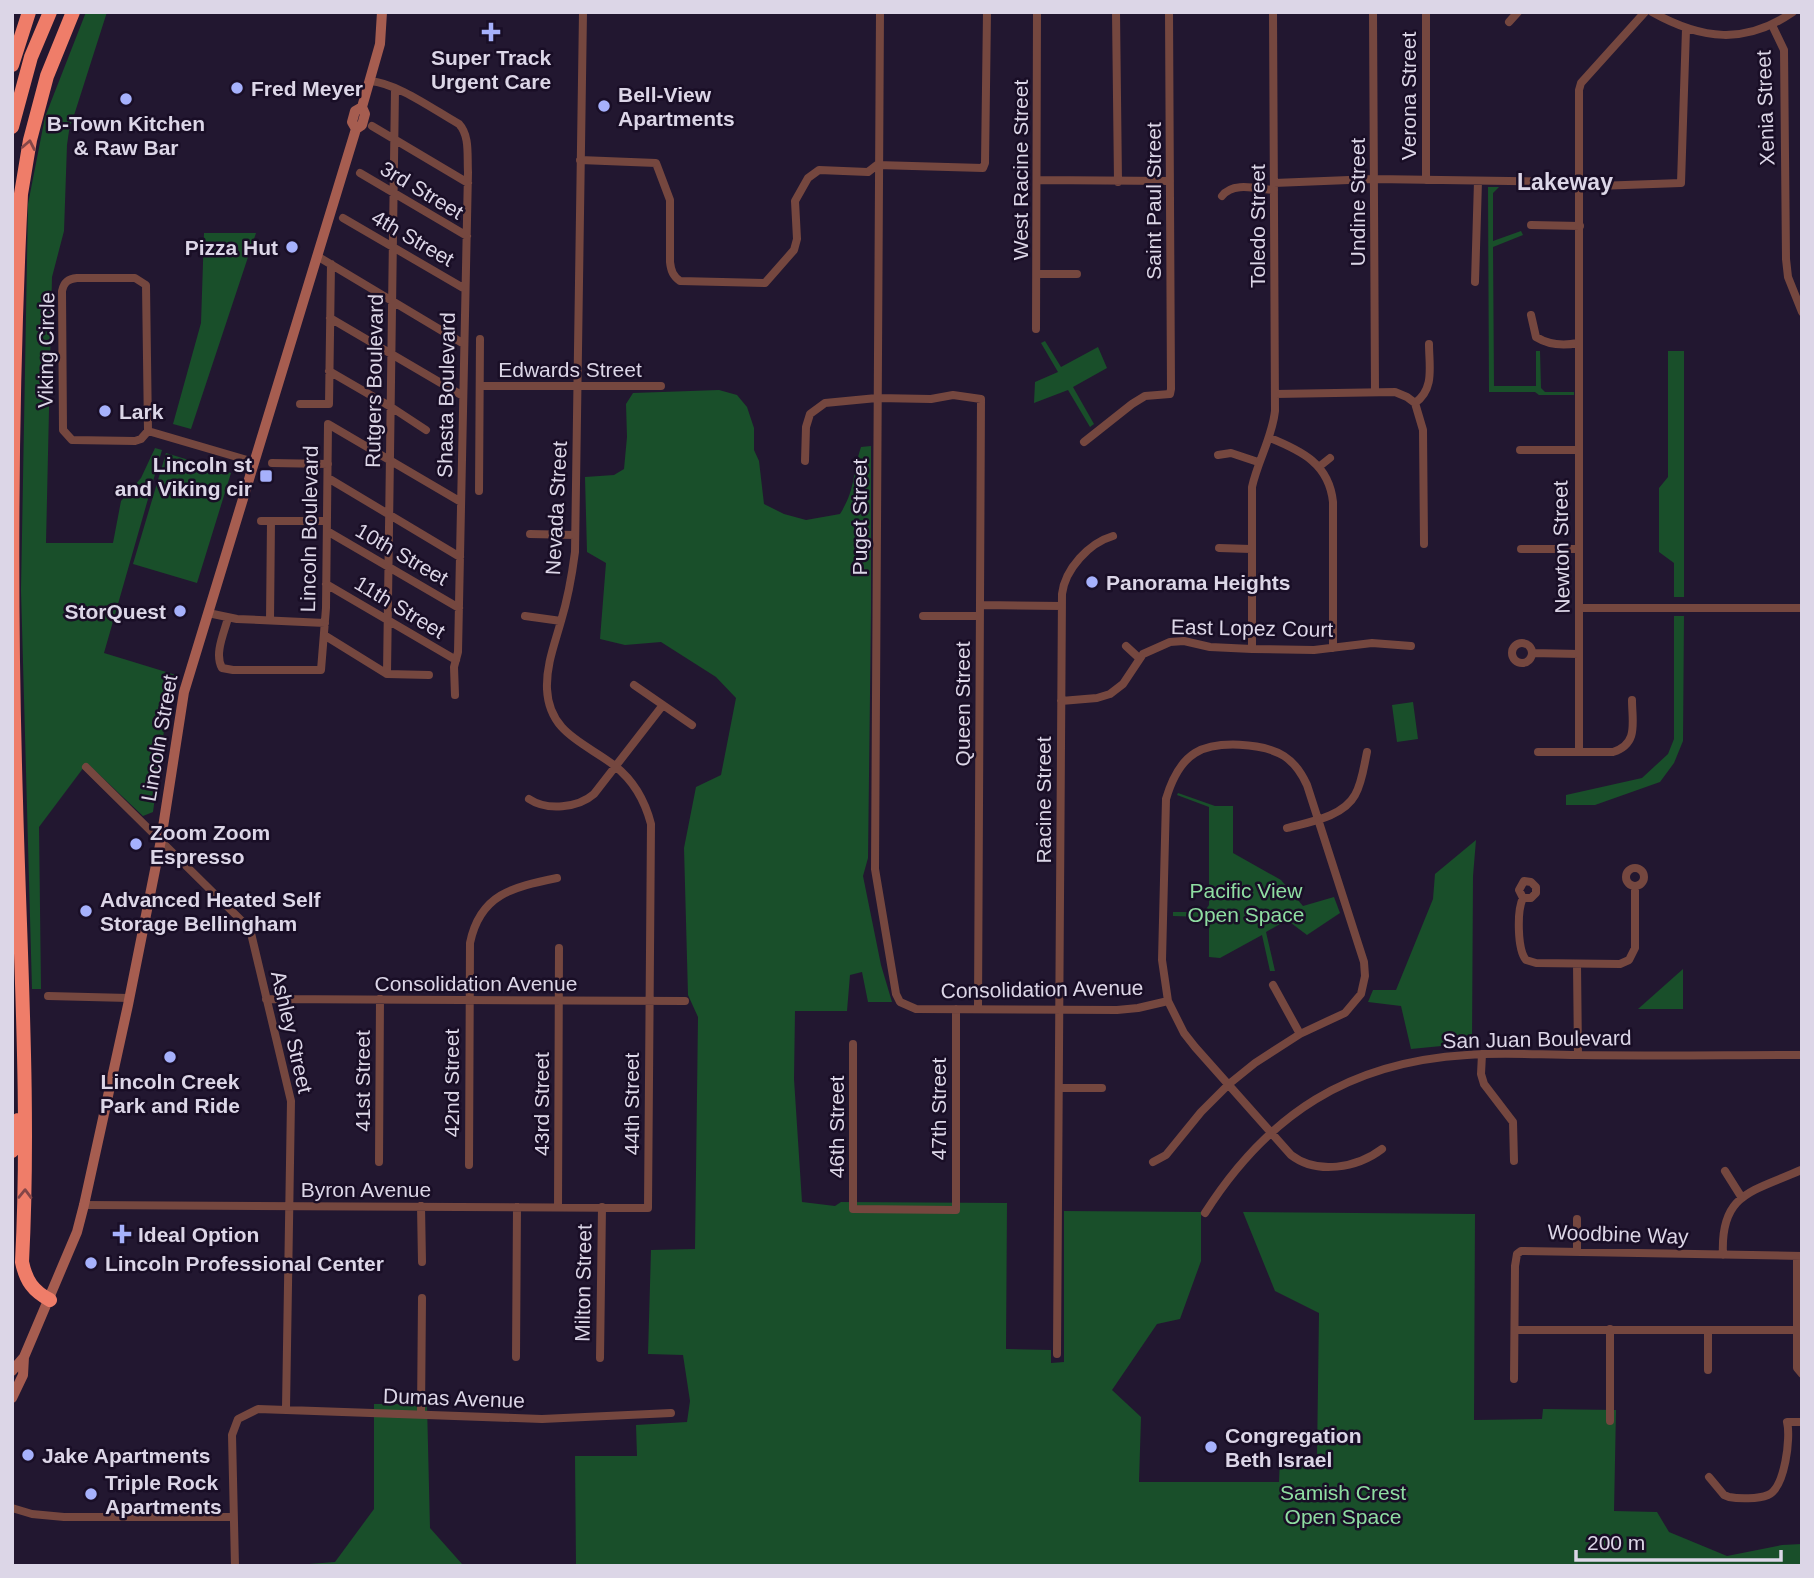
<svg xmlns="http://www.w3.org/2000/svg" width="1814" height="1578" font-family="Helvetica,sans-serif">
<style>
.green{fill:#194f2a}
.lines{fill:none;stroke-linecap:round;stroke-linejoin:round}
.street{stroke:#75473f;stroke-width:8}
.secondary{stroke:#a65d50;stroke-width:10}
.highway{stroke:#ef7d69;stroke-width:14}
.oneway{stroke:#844648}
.poi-dot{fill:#a6b1fc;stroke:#190e26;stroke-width:2.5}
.labels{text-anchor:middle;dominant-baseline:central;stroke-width:5;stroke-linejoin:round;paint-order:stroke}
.poi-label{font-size:21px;font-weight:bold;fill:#dcd6e7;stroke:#190e26;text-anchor:start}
.street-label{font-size:21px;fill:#dcd6e7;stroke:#190e26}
.park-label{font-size:21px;fill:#8fdea2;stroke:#190e26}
.neighbourhood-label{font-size:23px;font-weight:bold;fill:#dcd6e7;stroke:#190e26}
</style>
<rect width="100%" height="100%" fill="#221730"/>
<path class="green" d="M86,12h21l-38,119 -2,14 -3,86 -12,46 -6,266h67l8,-42 20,-23 14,-30 7,2 -58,203 72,22 -10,41 -13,96 -10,4 -56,-53 -48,64 2,162h-9l-11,-399 7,-386 17,-87z
M1488,187h11l-6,6v48l28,-10 2,4 -30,12 1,139h42v-35h4l1,37 4,4h29v3h-35l-4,-3h-46z
M204,233h52l-65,196 -18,-5 28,-101z
M1045,341l16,26 37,-20 9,21 -34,19 21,37 -4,3 -22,-37 -34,13 1,-21 23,-10 -17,-29z
M1668,351h16v246h-10v-34l-15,-11v-64l9,-11z
M719,390l18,5 10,12 7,21v22l5,11 5,43 20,10 22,6 34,-6c16,-25 12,-40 21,-67l10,-1v167l-3,245 -5,18 18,89 11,37h-24l-6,-30 -12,3 -3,36h-52l-1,68 8,123 33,4 6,-4 166,1 -1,146 45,1v13l13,-1v-151l137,1v49l-21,58 -23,5 -45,66 29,27 -2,65h140l1,-25h37l2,-144 -44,-22 -32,-79 232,2 -1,206 68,-1 1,-10 73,1 -2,101 43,1 12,20 58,24 55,-11 20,-1v22h-1226l-1,-110h62l-1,-31 51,-3 3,-21 -7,-46 -35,-1 3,-104 44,-1 3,-232 -10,-22 -4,-147 12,-61 25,-12 15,-77 -20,-21 -55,-35 -36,3 -25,-6 6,-76 -19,-11 -2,-75 29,-2 10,-6 3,-32 -1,-33 7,-11z
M166,453l65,20 -34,110 -64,-19z
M1674,616h10l-1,125 -9,22 -14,19 -65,23h-29v-10l76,-17 26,-24 6,-15z
M1413,702l5,37 -21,3 -5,-37z
M1178,793l37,13h18v47l48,27 22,26 31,-9 6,16 -33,22 -20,-15 -21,12 9,39h-5l-8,-36 -42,23 -11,-1v-35l-5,-5 -31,-1v-4h31l5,-7v-98l-32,-12z
M1476,840l-3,36 -1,167 -61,6 -10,-43 -33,-4 5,-12h23l37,-91 2,-25z
M1683,969v40h-45z
M374,1404h53l3,124 32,36h39v2h-218l52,-4 39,-53z"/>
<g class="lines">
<path class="street" d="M880,12l-5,857 21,125 4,8 16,7 201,1 21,-2 30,-7
M1116,12l2,170
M1373,12l2,379
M1426,12v168
M1652,12c50,28 93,33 141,0
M1509,22l9,-10
M1772,25l12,25 2,209 2,18 14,35
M370,81c27,2 64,29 89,43 11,12 8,31 9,48l-10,480 -4,15 1,28
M372,126l96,57
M580,160l76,3 14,37v62c1,9 3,14 10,19l85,2 29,-33 3,-11 -2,-38 13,-23 11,-8 49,2 9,-7 106,3 2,-5 2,-151
M360,173l107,63
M1037,180l133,1
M1274,183l100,-4 206,3
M1597,186l84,-3 5,-154
M1222,196c11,-15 36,-7 52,-6
M343,218l122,71
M1531,225l49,1
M317,256l147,88
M1037,274h40
M77,278h58l11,7 2,146 -7,8 -6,2 -63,-1 -9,-10 -1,-139c2,-9 6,-12 15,-13z
M1475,282l3,-101
M1531,315l5,22c13,8 27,9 42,6
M330,318l133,78
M1036,329l1,-317
M329,371l62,36 35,23
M480,386h181
M1275,394l120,-2 12,5 8,6c20,-14 14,-37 14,-59
M1415,403l8,27 1,114
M300,404h29l2,-140
M148,431l106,31
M1270,438c32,13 59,26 63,64v146
M1084,442l48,-38 13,-8 25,-2 1,-5 -2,-377
M1520,450h57
M1218,455l13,-2 27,9
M805,461l1,-34 4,-13 15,-11 52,-5 54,1 22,-4 28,4 -3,610
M272,463l56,1
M1320,466l10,-8
M328,478l132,79
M479,491l1,-152
M261,521h66
M327,531l132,77
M530,534l45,1
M1219,548l32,1
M1521,549h57
M326,584l130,76
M980,605l82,1
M1579,608h223
M208,613l29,6 88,4
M525,616l36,5
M923,616h57
M228,618c-4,15 -14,36 -6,50l11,2h88l5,-62 2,-184 133,78
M270,620l1,-99
M324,635l63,39 42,1
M1512 653a10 10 0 1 1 20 0a10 10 0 1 1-20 0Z
M1126,646l13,12
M1252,649v-162c6,-27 20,-49 23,-76l-2,-399
M1532,653l47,1
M387,674l8,-585
M634,685l58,40
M1061,701l36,-3 13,-4 13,-10 20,-30 27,-12 14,-1 26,6 42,2 62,1 58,-7 39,3
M1538,752h75c26,-8 19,-30 19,-52
M1579,752v-662l2,-7 64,-71
M86,767l164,162 41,172 -5,307
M529,799c18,12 49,9 65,-5l69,-89
M1287,828c22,-6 56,-11 68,-33 7,-12 9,-29 12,-43
M1626 877a9 9 0 1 1 18 0a9 9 0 1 1-18 0Z
M1523,898h8l5,-5v-6l-5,-5 -7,-1 -5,9 4,8c-6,12 -6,51 3,62l10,3 84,1 9,-4 6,-12v-62
M1577,964l1,91
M1273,985l27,49
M48,996l81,2
M266,999l419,2
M853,1044v165l103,1v-201
M1482,1054l-1,20 3,10 29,38 1,39
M1059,1088h43
M379,1162l1,-163
M1153,1162l13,-7 35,-43 28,-28 26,-21 45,-29 45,-21 16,-19 4,-18 -1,-14 -57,-177c-5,-11 -12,-22 -23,-29 -21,-13 -68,-16 -89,-3 -16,10 -24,29 -29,46l-4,161 6,41 16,32 11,14 96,108c26,20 66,13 91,-6
M469,1165l1,-222c10,-49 43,-56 87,-65
M1725,1171l17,27
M84,1205l564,3 3,-384c-6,-23 -17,-43 -36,-58 -29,-23 -66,-32 -68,-77 -1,-24 8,-46 14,-68 7,-23 11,-46 14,-69l8,-540
M421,1206l1,56
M558,1207l1,-259
M1205,1213c63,-99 144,-151 262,-158 37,-3 74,0 111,0 75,1 149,0 224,0
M1577,1251v-32
M1723,1255c-3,-62 29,-63 78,-85
M1797,1256v112l5,6
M1610,1329v92
M1516,1330h280
M1708,1330v40
M1057,1354l5,-760c3,-25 27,-51 51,-58
M516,1357l1,-150
M600,1358l2,-151
M1514,1379l1,-113 2,-12 4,-3 281,5
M421,1414l1,-116
M1709,1477l15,18 5,2c10,2 29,2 39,-2 17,-7 23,-58 19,-73h15
M12,1508l20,6 32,3h169
M235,1566l-3,-131 6,-16 20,-10 284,10 129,-6"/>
<path class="secondary" d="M356,129l-4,-7 3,-11 7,-4
M12,1371l12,-14 53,-125 7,-27 44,-200 33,-165 23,-148 172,-563 6,-4 3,-11 -3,-7 18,-63 2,-32
M12,1398l11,-23 1,-18"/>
<path class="highway" d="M12,65l17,-53
M12,127l19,-70 19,-45
M12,1151l6,-31
M50,1300c-17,-9 -24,-19 -28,-38 8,-153 -2,-307 -6,-461 -6,-202 -5,-405 5,-607l9,-54 17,-64 26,-64"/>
</g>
<defs><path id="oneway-chevron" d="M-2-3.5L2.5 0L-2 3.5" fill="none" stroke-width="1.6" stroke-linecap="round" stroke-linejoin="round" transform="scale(1.75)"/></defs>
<g class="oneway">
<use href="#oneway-chevron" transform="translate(29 145) rotate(-79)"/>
<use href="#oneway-chevron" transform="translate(25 1194) rotate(-89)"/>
</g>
<g class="poi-dot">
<path d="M487.5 21.5h7v7h7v7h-7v7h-7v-7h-7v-7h7z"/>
<circle cx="237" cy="88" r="7"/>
<circle cx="126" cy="99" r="7"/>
<circle cx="604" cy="106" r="7"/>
<circle cx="292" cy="247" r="7"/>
<circle cx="105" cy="411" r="7"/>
<rect x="259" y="469" width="14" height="14" rx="3.5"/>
<circle cx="1092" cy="582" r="7"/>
<circle cx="180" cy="611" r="7"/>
<circle cx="136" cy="844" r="7"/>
<circle cx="86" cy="911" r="7"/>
<circle cx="170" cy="1057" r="7"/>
<path d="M118.5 1223.5h7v7h7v7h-7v7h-7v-7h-7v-7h7z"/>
<circle cx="91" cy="1263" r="7"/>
<circle cx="1211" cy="1447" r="7"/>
<circle cx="28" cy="1455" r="7"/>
<circle cx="91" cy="1494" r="7"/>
</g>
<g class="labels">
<g class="poi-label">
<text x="491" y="57" text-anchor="middle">Super Track<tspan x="491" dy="24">Urgent Care</tspan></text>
<text x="251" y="88">Fred Meyer</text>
<text x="618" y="94">Bell-View<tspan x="618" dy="24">Apartments</tspan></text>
<text x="126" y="123" text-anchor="middle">B-Town Kitchen<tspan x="126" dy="24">&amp; Raw Bar</tspan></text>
<text x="278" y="247" text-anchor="end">Pizza Hut</text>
<text x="119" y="411">Lark</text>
<text x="252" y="464" text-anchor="end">Lincoln st<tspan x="252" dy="24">and Viking cir</tspan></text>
<text x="1106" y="582">Panorama Heights</text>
<text x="166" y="611" text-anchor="end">StorQuest</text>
<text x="150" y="832">Zoom Zoom<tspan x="150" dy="24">Espresso</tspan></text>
<text x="100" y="899">Advanced Heated Self<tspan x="100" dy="24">Storage Bellingham</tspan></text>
<text x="170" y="1081" text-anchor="middle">Lincoln Creek<tspan x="170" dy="24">Park and Ride</tspan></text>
<text x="138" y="1234">Ideal Option</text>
<text x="105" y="1263">Lincoln Professional Center</text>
<text x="1225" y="1435">Congregation<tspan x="1225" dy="24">Beth Israel</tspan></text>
<text x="42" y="1455">Jake Apartments</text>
<text x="105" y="1482">Triple Rock<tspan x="105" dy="24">Apartments</tspan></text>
</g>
<g class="street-label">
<text transform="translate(1408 96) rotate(-90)">Verona Street</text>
<text transform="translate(1765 108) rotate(-92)">Xenia Street</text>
<text transform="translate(1020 170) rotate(-90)">West Racine Street</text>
<text transform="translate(422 190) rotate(31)">3rd Street</text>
<text transform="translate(1153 201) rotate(-90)">Saint Paul Street</text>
<text transform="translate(1357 202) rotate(-90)">Undine Street</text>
<text transform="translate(1257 226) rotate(-90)">Toledo Street</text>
<text transform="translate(413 238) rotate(30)">4th Street</text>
<text transform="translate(46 350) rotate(-89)">Viking Circle</text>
<text x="570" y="369">Edwards Street</text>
<text transform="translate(374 381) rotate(-89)">Rutgers Boulevard</text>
<text transform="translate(446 395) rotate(-89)">Shasta Boulevard</text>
<text transform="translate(556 508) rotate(-87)">Nevada Street</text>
<text transform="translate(859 517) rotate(-90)">Puget Street</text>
<text transform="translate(309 529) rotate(-89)">Lincoln Boulevard</text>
<text transform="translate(1561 547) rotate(-91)">Newton Street</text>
<text transform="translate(402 554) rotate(30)">10th Street</text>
<text transform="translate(400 607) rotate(31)">11th Street</text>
<text transform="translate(1252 628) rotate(1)">East Lopez Court</text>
<text transform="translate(962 704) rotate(-90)">Queen Street</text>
<text transform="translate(159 738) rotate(-80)">Lincoln Street</text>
<text transform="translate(1043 800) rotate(-90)">Racine Street</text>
<text x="476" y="983">Consolidation Avenue</text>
<text transform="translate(1042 989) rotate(-1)">Consolidation Avenue</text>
<text transform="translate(292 1032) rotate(77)">Ashley Street</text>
<text transform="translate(1537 1039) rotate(-1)">San Juan Boulevard</text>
<text transform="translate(362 1081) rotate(-90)">41st Street</text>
<text transform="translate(451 1083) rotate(-90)">42nd Street</text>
<text transform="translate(541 1104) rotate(-90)">43rd Street</text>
<text transform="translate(631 1104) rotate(-90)">44th Street</text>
<text transform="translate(938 1109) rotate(-90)">47th Street</text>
<text transform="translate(836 1127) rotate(-90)">46th Street</text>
<text x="366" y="1189">Byron Avenue</text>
<text transform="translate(1618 1234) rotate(2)">Woodbine Way</text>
<text transform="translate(583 1283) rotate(-89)">Milton Street</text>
<text transform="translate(454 1398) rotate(2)">Dumas Avenue</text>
</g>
<g class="park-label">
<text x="1246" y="890">Pacific View<tspan x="1246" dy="24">Open Space</tspan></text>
<text x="1343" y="1492">Samish Crest<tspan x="1343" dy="24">Open Space</tspan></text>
</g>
<g class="neighbourhood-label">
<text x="1565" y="182">Lakeway</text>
</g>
</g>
<rect width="1814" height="1578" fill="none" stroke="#dcd6e7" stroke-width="28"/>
<path d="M1576 1550v10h205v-10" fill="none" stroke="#dcd6e7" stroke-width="3.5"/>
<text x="1587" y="1550" font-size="21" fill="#dcd6e7" stroke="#190e26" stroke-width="5" paint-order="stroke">200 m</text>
</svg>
